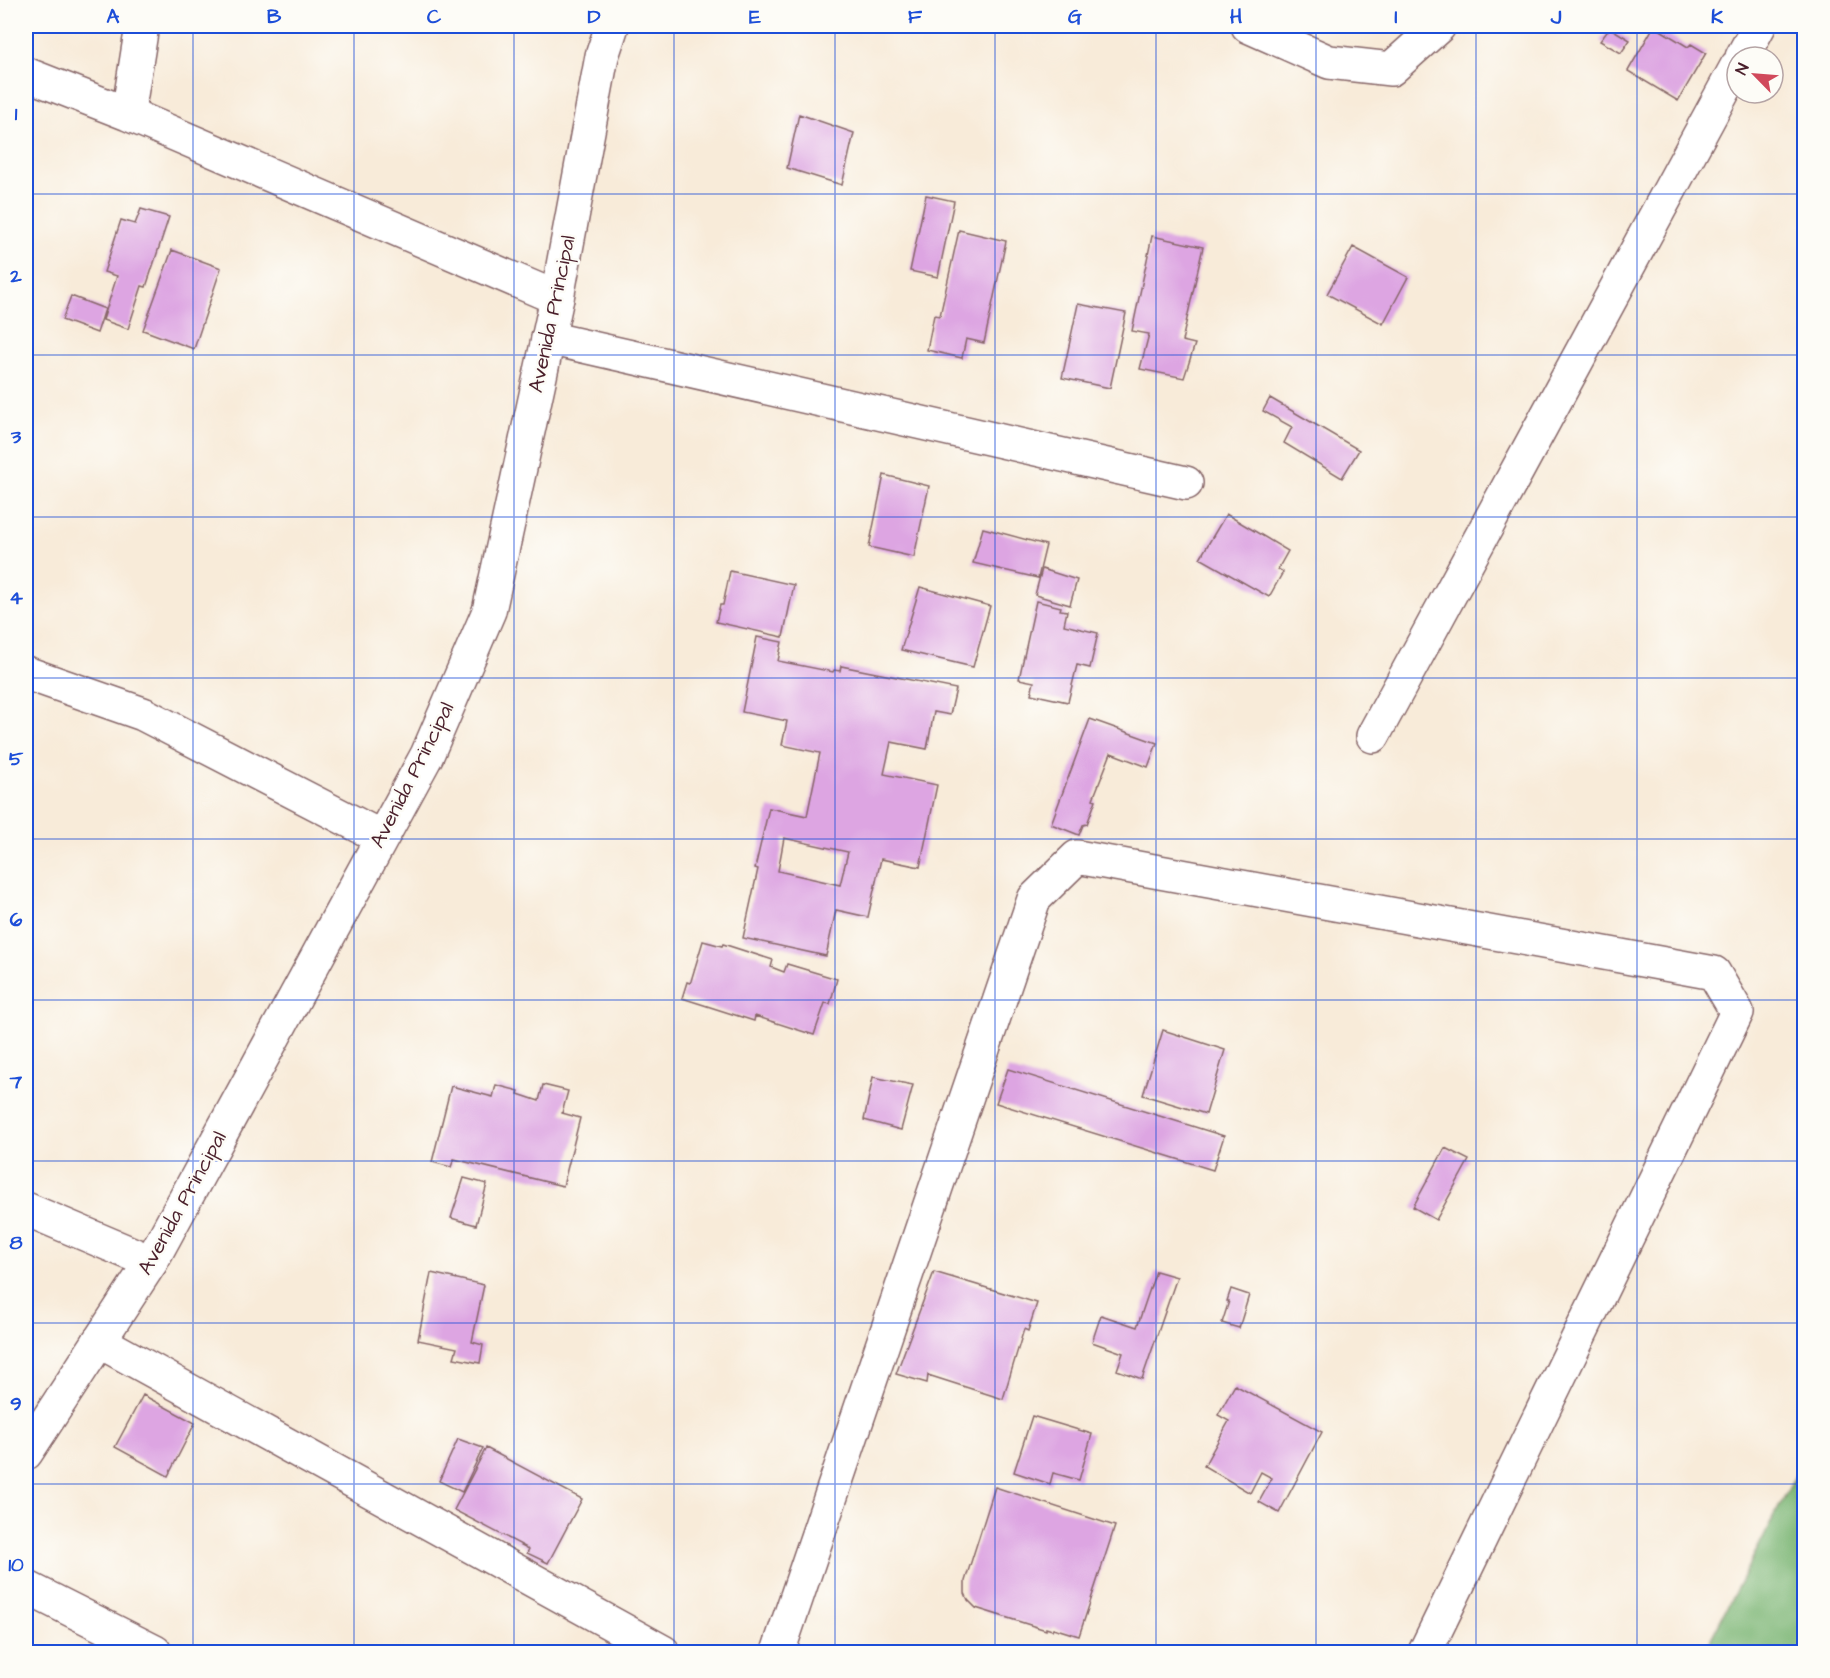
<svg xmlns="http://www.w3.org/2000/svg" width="1830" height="1678" font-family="'Architects Daughter',sans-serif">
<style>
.forest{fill:#7cb674;stroke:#636a50;stroke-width:1.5}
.building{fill:#dda5e2;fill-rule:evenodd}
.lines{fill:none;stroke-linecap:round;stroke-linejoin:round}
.minor-casing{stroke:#876668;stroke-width:36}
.tertiary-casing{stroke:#876668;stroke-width:36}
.minor{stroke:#fff;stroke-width:33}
.tertiary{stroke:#fff;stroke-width:33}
.grid{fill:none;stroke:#1d4ed8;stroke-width:1.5;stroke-opacity:0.55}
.labels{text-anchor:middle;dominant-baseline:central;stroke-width:5;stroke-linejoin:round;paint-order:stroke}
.street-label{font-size:21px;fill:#4a1f2b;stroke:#fdfcf7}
.neatline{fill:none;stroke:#1d4ed8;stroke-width:2}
.grid-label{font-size:20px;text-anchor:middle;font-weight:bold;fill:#1d4ed8}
</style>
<rect width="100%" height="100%" fill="#fdfcf7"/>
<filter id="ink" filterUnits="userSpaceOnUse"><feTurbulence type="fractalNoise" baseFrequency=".0167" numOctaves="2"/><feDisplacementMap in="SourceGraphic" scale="12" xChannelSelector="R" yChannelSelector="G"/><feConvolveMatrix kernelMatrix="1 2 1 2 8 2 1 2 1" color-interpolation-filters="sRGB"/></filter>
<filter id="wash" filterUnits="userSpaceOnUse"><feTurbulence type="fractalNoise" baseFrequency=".008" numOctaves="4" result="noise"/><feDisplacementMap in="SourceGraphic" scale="24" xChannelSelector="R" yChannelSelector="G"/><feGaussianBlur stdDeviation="1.35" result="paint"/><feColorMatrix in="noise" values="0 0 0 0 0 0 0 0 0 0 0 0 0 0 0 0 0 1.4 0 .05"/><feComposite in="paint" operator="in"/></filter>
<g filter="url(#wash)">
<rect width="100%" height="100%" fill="#f8ebd9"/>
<path class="forest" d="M1804,1459v193h-100z"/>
<g id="blocks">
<path class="building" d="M1654,26l34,21 3,-3 15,9 -28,48 -50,-30z
M1610,28l20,12 -9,13 -21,-12z
M799,114l55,19 -12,52 -55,-17z
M926,195l28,6 -16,76 -28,-6z
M141,209l28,8 -23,70 -4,-1 -14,43 -25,-9 14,-44 -13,-4 17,-52 14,4z
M959,230l47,11 -22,102 -18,-4 -4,19 -35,-8 7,-35 6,1z
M1152,236l51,11 -21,94 13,3 -11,34 -44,-9 9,-35 -17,-3z
M1353,247l55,30 -25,47 -56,-30z
M172,250l49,18 -27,81 -51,-19z
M71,296l34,13 -8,24 -35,-13z
M1078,304l48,9 -16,75 -48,-10z
M1270,398l89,52 -17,28 -58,-35 8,-16 -29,-16z
M884,475l45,11 -15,71 -45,-10z
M1226,514l62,37 -10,18 5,3 -14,25 -69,-39z
M983,528l63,17 -8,33 -65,-15z
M1042,569l35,11 -7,25 -35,-10z
M730,571l64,14 -11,52 -67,-15 4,-17h3z
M920,587l70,19 -17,61 -72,-17z
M1036,601l25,6 -1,3 7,1 -3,14 34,8 -8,35 -13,-3 -9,37 -37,-8 3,-12 -15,-3z
M757,637l25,5 -4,19 55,11 1,-2 6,1 1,-5 115,23 -6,26 -16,-3 -7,37 -36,-7 -7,32 53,11 -17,82 -39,-8 -13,58 -32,-7 -10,46 -83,-18 15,-69 -3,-1 14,-60 38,8 13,-63 -38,-8 5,-24 -45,-9zM784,838l64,14 -8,33 -62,-14z
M1090,719l67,24 -9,24 -37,-14 -18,46 3,1 -9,24 -4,1 -4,10 -28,-11z
M703,941l19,5 1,-2 50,16 -2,7 13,5 3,-8 50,15 -7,25 -5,-1 -11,32 -59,-19 -1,5 -72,-23 5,-16 3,1 1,-2z
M1163,1030l62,20 -19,64 -63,-19z
M1008,1069l216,67 -11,34 -217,-67z
M873,1077l40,8 -12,45 -37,-10z
M496,1085l23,6 -1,3 21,7 4,-16 25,6 -6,22 18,5 -17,68 -109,-27 -3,8 -19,-5 19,-76 42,11z
M1445,1148l24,12 -33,60 -23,-13z
M464,1178l23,6 -11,41 -25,-7z
M1156,1271l21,6 -35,102 -25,-9 6,-17 -31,-11 9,-27 36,12z
M934,1272l103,31 -9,28 -4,-2 -21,70 -75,-24 -1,8 -31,-9z
M431,1273l53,12 -12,57 11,3 -3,18 -26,-5 3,-10 -39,-8z
M1231,1289l18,6 -10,33 -17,-5 7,-22h-2z
M1235,1385l87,47 -43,81 -20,-11 13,-24 -11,-6 -11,21 -46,-27 25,-45 -11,-6z
M143,1395l52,28 -27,53 -53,-29z
M1032,1416l60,18 -13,46 -26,-7 -3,11 -36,-12z
M458,1439l25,9 -21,44 -23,-11z
M486,1448l96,51 -34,64 -21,-10 2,-4 -75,-39z
M995,1487l120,39 -36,110 -26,-8 -1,2 -6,-2v2l-70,-22 -8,-8 -3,-7v-12z"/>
</g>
</g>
<g filter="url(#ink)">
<use href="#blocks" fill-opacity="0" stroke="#876668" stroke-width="1.5"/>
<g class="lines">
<g class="minor-casing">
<path id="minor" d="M1248,26l81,36 62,7 48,-43
M1742,57l17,-31
M26,74l102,40 429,184
M128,114l14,-88
M548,338l638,145
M26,673l117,41 238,123
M1373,736l364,-670
M26,1209l125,53
M99,1341l564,311
M26,1587l129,65
M778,1652l256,-753 43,-42 637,116 23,39 -312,640"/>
</g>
<g class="tertiary-casing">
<path id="tertiary" d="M26,1453l125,-191 276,-507 62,-144 68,-313 45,-242 10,-30"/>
</g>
<use href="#minor" class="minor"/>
<use href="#tertiary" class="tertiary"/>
</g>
</g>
<path class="grid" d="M193,26v1626M354,26v1626M514,26v1626M674,26v1626M835,26v1626M995,26v1626M1156,26v1626M1316,26v1626M1476,26v1626M1637,26v1626M26,194h1778M26,355h1778M26,517h1778M26,678h1778M26,839h1778M26,1000h1778M26,1161h1778M26,1323h1778M26,1484h1778"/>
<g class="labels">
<g class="street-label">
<text transform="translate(552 314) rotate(-78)">Avenida Principal</text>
<text transform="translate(412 775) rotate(-63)">Avenida Principal</text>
<text transform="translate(182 1203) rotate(-61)">Avenida Principal</text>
</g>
</g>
<rect width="1830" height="1678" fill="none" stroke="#fdfcf7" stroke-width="66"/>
<g transform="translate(1755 75) rotate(295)"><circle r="28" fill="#fdfcf7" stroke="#b5a4a5" stroke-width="1.5"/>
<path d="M0-4.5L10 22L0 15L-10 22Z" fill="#d1495b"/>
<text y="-9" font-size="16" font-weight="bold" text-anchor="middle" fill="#4a1f2b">N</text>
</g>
<rect x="33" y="33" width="1764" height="1612" class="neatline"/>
<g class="grid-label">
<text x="113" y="23">A</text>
<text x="274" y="23">B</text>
<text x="434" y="23">C</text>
<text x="594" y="23">D</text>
<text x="755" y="23">E</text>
<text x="915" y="23">F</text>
<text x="1075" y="23">G</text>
<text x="1236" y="23">H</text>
<text x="1396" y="23">I</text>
<text x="1556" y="23">J</text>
<text x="1717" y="23">K</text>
<text x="16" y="120">1</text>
<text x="16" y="282">2</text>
<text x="16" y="443">3</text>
<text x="16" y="604">4</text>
<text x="16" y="765">5</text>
<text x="16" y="926">6</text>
<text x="16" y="1088">7</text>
<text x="16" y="1249">8</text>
<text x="16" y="1410">9</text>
<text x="16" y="1571">10</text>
</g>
</svg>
